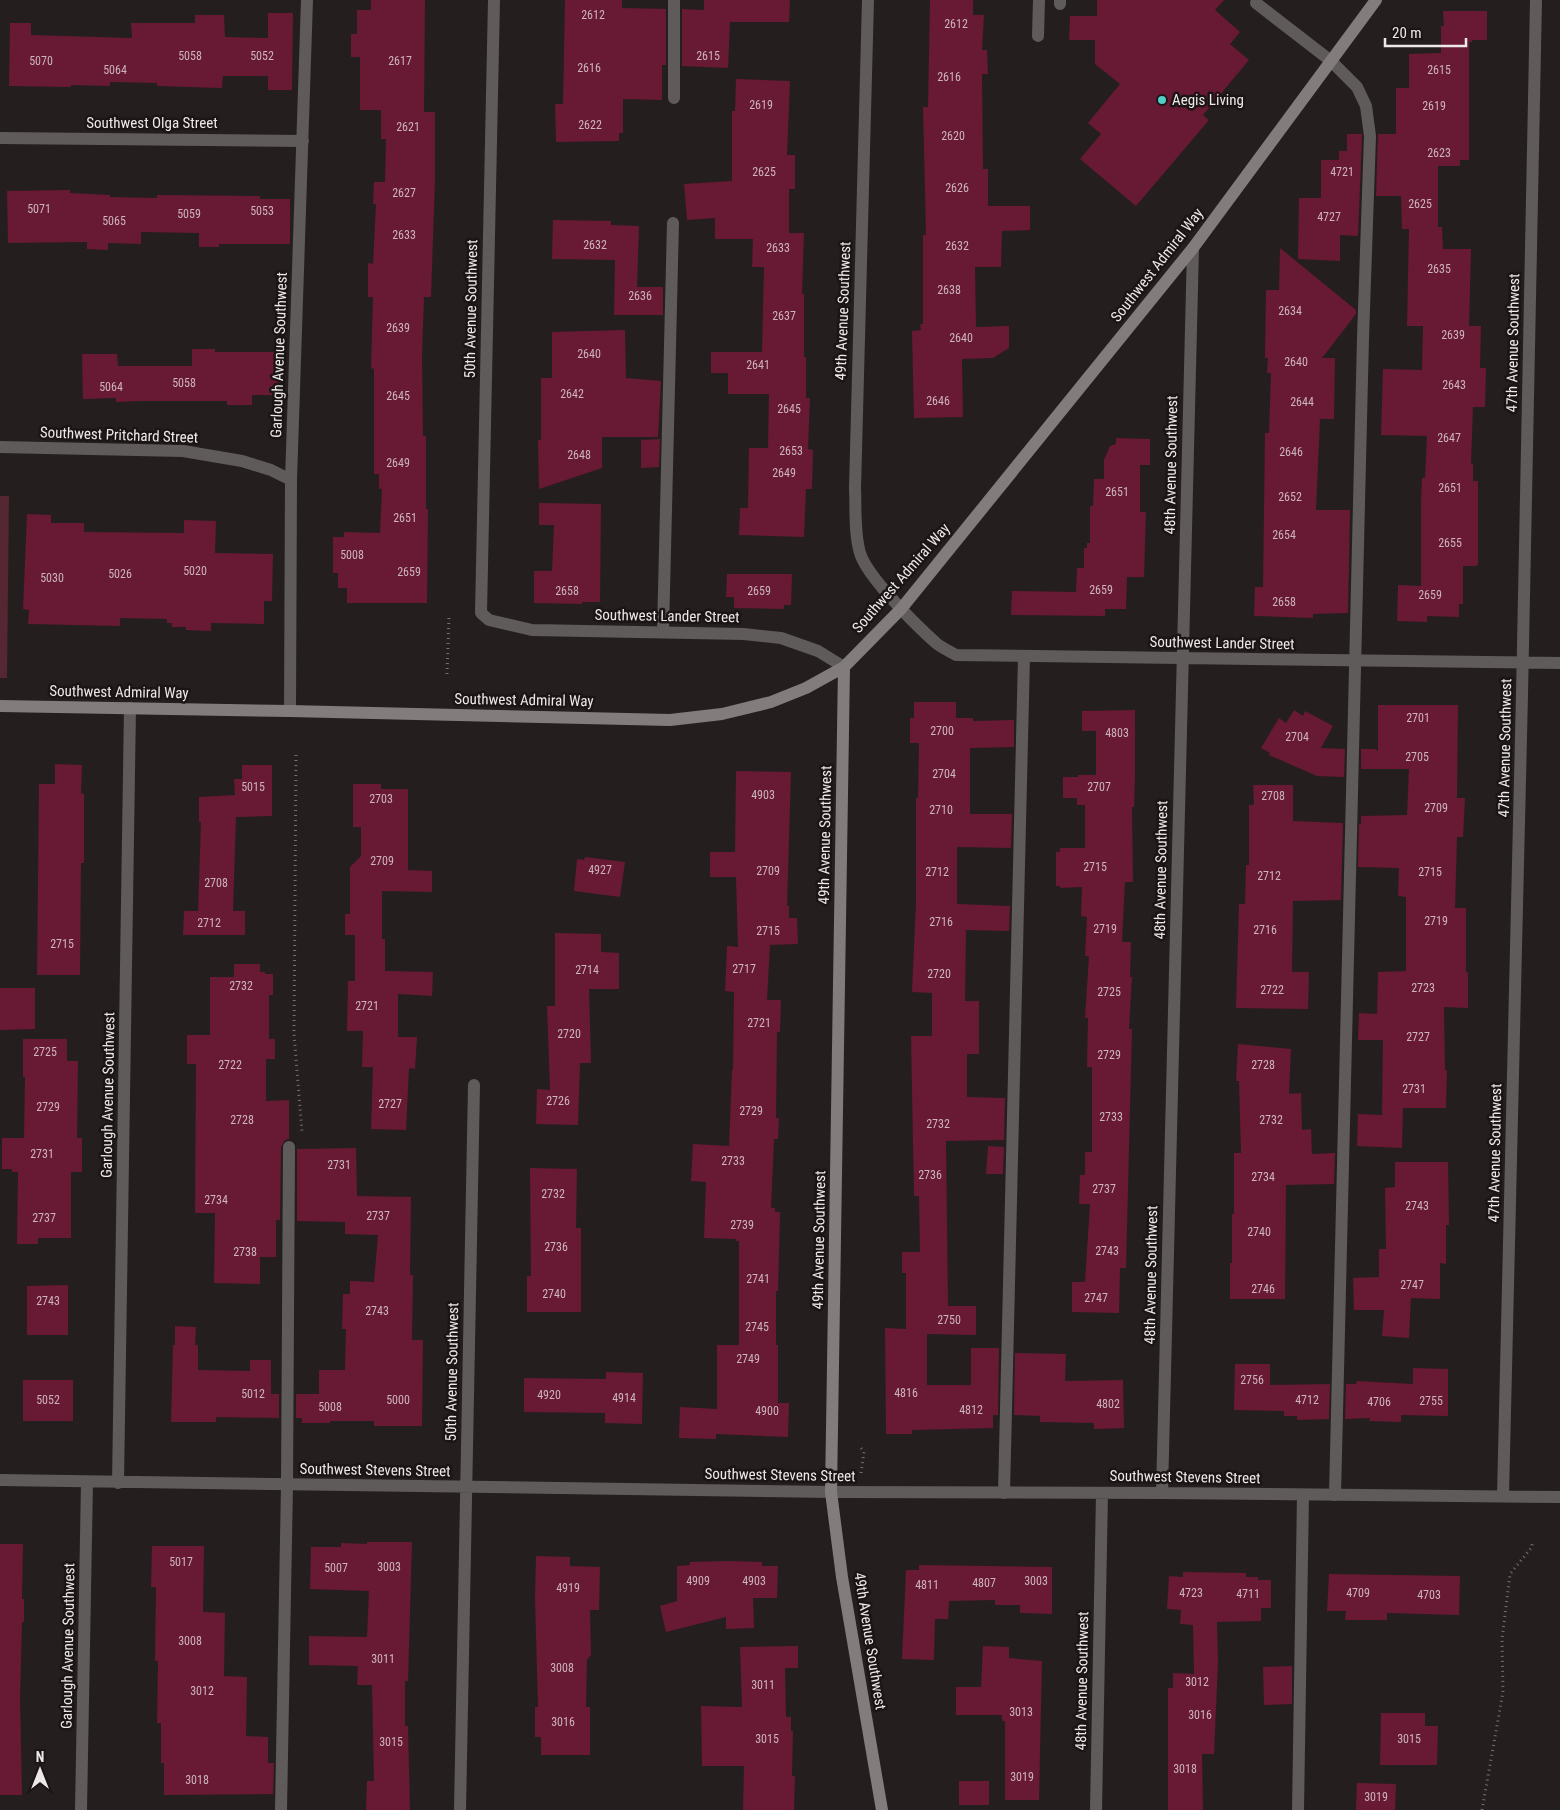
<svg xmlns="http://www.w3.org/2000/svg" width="1560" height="1810" font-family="'Roboto Condensed',sans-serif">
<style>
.green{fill:#542732}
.building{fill:#681933}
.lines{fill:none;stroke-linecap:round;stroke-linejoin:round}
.path{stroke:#777071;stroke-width:3;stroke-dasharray:1 4;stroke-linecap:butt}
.lane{stroke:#5f5b5b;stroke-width:12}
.street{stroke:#5f5b5b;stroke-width:12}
.secondary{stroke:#827c7d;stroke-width:12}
.poi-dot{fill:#54cdc6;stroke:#1b1516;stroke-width:2}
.labels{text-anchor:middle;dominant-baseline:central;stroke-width:5;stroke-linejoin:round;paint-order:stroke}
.number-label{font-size:12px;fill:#ccb5bc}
.poi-label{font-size:15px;fill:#eee9e9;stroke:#1b1516;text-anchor:start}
.street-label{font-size:15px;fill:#eee9e9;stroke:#1b1516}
</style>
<rect width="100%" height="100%" fill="#251e1f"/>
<path class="green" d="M0,496h9l-2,182h-7z"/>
<path class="building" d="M371,0h54l-1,112h11v68l-4,117h-7l-2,58 1,81h3v73h2l-1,94h-80v-15h-9v-15h-5v-36h11v-5l36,1 2,-44h-3v-15h-5v-105l-3,-1 2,-71h-5v-34l5,1 3,-60h-3l1,-22h11l1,-43h-5v-29h-21v-53h-9v-23h6v-24h14z
M565,0h57v8l44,1v56h-4v35l-39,-1v34h-4v8l-63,1 -1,-38h8z
M704,0h86l-1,22h-59l-2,46 -46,-2v-57l22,1z
M930,0h43v15h11l-2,35h5l1,24h-6l1,95h5v37h42v24l-28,1 -1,36h-26l1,60 33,-1v22l-16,10 -31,1 1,58 -49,1 -2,-87 9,-1 -1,-6h3v-89h3l-3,-128h5z
M1097,0h127l-9,10 25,22 -10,12 19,16 -46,55 6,5 -73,86 -56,-47 21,-25 -13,-11 32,-39 -25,-20v-24h-26l1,-24h27z
M1443,11h44v29h-15v2h-3v118h-9v6h-22v61h4l1,22h28l-2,77h12l-1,42h6l-1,39h-12l-2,57h2v17h5v82l-1,3h-14v38h-4v13l-32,-1v6l-30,-1 1,-36 23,1v-85l1,-23h3l2,-42 -46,-1 2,-66 39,1 1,-44h-16l2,-97h-7l-1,-33h-25l2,-62h18v-46h13v-34l32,-1v-27h3z
M268,13h25l-1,77h-24v-14h-45l-1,12 -65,-2v-3l-47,-1v4l-39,-1v2l-62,-1 1,-63h21v12l101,3 -1,-15h64v-8h29l1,22 43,1z
M736,79l54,2 -3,74h8v34h-6v44h15l-2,61h2v63h2v41h4l-2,51 5,1 -1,39h-6l-2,48 -65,-2 1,-27h8l1,-60h19l1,-54h-41v-21h-17v-21h51l2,-85h-12l1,-28h-38v-21l-28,2 -3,-36 48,-3v-70h3z
M1347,134h15v2l-4,100 -18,-1v26l-42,-2 1,-61h22v-38h18v-9h8z
M70,190v3l40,2v2l47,1v-3l103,1v3h30v45h-71v3h-20v-14l-58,-1v12l-33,-1v7l-21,-1v-7l-79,1 -1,-52z
M553,220l58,1v4l28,1 -2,61h26v28h-49l1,-55 -63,-1z
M1280,248l76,62v4l-34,44h13l-1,61h-14l-4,91h34l-2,103 -35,1v4l-59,-2 1,-29h8l2,-154h4l2,-60h-4l1,-15h-3l1,-68h13z
M625,330l1,48 35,3 -3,56h-56v31l-63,21 -1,-49h3v-62h11v-46z
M192,349h23v3h68v43h-31v10h-25v-4h-86l-25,1v-4l-33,1 -1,-45h35l1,12h74z
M1116,438l34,1v26h-10v47h6l-2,65h-17l-1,32h-21v7l-94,-1 1,-24 64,1 1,-24h7v-20h3v-5h3v-37h3l1,-27h10v-19l6,-14 6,-2z
M660,439l-1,28 -18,1v-28z
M539,503l62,1 -1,98h-18v2l-48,-1v-32h18l2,-46h-15z
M27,514l24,1v8h33v9l100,1v-13l32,1 -1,32 58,1 -1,47h-8v23l-53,-1v8l-25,-1v-3h-14v-4h-5v-4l-47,-1v8l-92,-2 1,-14 -6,-1z
M727,574h65l-1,31h-7v4l-50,-1v-11h-8z
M914,702h42v16h17v3l41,-1v27l-44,1v66h42l-1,34 -54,-1v57l53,2 -1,25 -43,-1 -1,71h14v53h-12v43l38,1 -1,42 -58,1 2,165h28v29l-49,-1v51h44v-37h28l-1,67h-5v13l-81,2v4h-26l-1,-106 21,1v-56h-4v-21h18l-1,-56h-5l-3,-160h21v-43l-20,-1 4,-89v-105h2l1,-55h-9v-25h4z
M1378,705h80l-1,93h8l-2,39h-6l-2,71h11v64h2v36l-24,-1 1,63h2l-1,38h-43l-1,40 -45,-2 1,-32 24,1 1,-75h-25l1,-27 18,1 1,-42 28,-1v-74l-8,-1 1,-28 -41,-1 1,-43h2v-8l46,-1 2,-46h-48v-20h14l3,2z
M1135,710v67l-1,30h-2l1,75h-8l-3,60h9l-1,35h2l-3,52h3l-6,239h-6l-1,45 -47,-1v-30h13l5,-78h-11l1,-29h5v-23h7v-85h-5l1,-49h-3l4,-62h-4l2,-39 -6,-1 1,-29 -22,1v-2h-4v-34h4v-4h25v-43h-8v-7h-14v-21h15v-2h18v-44h-14v-20z
M1294,710l9,6 2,-5 28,15 -12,22 24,1 -1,28 -27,-1 -48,-21 1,-2 -9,-5 18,-30 7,5z
M55,764l27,1 -1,28 3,1v69h-3l-1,112h-43l2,-191h16z
M242,765h30v51l-36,1 -3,94h12v24h-62l1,-24h14l3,-89h-2v-25l36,-2 -1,-16h8z
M736,771l55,1 -4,134h2v12h8l1,26 -28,1 -3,55h14l-1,32h-3l-1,86h3l-1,21h-4l-3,69h4v4h5l-2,79h-2v54h2v58h11l-1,34 -72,-3v5l-37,-1 1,-31 37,2v-64h22v-104h-3v-2l-32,-1 2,-56 -15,-1 2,-37 36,2 3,-76h1l1,-78 -9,-1 2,-45 11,1 -2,-70h-26v-25h25z
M353,784h28v5h27v81l24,1v21l-50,-1v48h3v32l48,1 -1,24 -34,-2v43h19l-2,32 -6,-1 -3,62 -35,-1 2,-62h-11l1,-36h-16l1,-50h7v-46h-10v-21h5v-47l11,-11v-29h-8z
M1253,785h40v36l50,2 -2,77 -48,1 -1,71h17l-1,37 -72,-1 3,-104h6l1,-39h3v-60h5z
M585,857l40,5 -5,35 -46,-6 3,-32 7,1z
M555,933l46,1v18l18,1v36h-30l2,74h-11l-2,62 -42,-1 1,-35 13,1 -3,-84h8z
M234,964h26v8h5v2h8v21h-4v44h6v20h-9v42l23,-1v39l-4,1 -4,7 -1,73h-4v37h-16v27l-46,-1 1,-70h-20l1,-149h-9v-29h23v-58h24z
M0,988h35v41l-35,1z
M23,1039h44v22h11l-1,77h5v34h-11v66h-33v6h-21l1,-72h-6v-3h-10v-31h22l1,-61h-2z
M1238,1044l53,5 -2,45 12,-1 1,37 9,-1 1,25 23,-1 -1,31 -48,1 -1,114h-55v-36h2v-49h2v-61h7l-2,-72h-3z
M988,1146l16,1 -1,27h-17z
M356,1148l1,48 54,1 -1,78h3l-1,65h11l-1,86h-48v-5h-44v2h-28v-5h-6v-24h23v-24h26l1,-41h-4l1,-35h7v-13l24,1 4,-47 -33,-1v-12l-48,-1v-72z
M1395,1162h53l1,63h-3v39l-6,-1v36l-29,-1 -2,40 -27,-2 2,-26h-30l-1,-32 26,-1v-28h7l-1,-61 10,-1z
M530,1168l47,1 -1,59h5v84h-54v-36h4z
M68,1285v50h-41v-49z
M175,1326l21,1 -1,18h3v25l52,1v-11h21v34h8v24l-63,-1v5h-45l2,-77h2z
M1015,1353l51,1 -1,27 58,-1 1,48 -30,1v-6l-54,-1v-6l-26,-1z
M1235,1364h35v21l60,-1 -1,35 -32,1v-4h-13v-5l-50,-1z
M1413,1368l35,1v47l-47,-1v7l-32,-1 1,-3 -25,1 1,-35h10l1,-3 56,3z
M606,1372l37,1 -1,51 -37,-1v-10l-81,-1v-34l82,1z
M23,1380h50v41h-50z
M367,1542h45l-4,139h-3v45h3l2,84h-44l1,-29h7l-2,-96h-15l1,-19 -49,-1v-29l58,1 2,-46 -59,-2 1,-42h30v-4l26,1z
M0,1544h23l-1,55h2v23h-2l-2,75 2,98h-22z
M152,1546h52l-1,66 22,1 -1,63 23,1 -1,59 22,1v26h6l-1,31 -109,1v-32h-3v-40h-4l1,-62h-3l1,-74h-5z
M536,1556l34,1v9l30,1 -1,43h-9l1,45 -4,5 -1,47h4v48h-49v-18h-6v-30h3l-3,-108z
M727,1561l35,1v4h16l-1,32h-24l1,30 -28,1v-12l-60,15 -6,-26 17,-5v-35l13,-1v-3z
M919,1565l133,2v47l-32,-1v-8h-25v-5l-46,1 -1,18h-13l-1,41 -32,-1 4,-89h13z
M1183,1572l63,1v4h12v3h13v28h-10v13l-44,1 1,40 -4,92h-12l1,56h-35v-122h5v-15l21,1 -1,-49 -13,-1 1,-14 -14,-1 2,-33 14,1z
M1329,1574l131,2 -1,39 -72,-2v7h-42l1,-9h-19z
M798,1646v22h-13l1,49h5v14h2l-1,45h3l-1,34h-51l1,-44h-42l-1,-60 41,1 -2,-60z
M983,1646l26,1v11l33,3 -3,139h-34v-79h-3v-6h-46v-28h25z
M1292,1666v38l-28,1 -1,-38z
M1381,1713h44v13h13l-1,39h-57z
M959,1781h30v24h-30z
M1357,1783l39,1 -1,26h-39z"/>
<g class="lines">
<path class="path" d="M447,674l2,-58
M296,755l-2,279 8,98
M861,1473l3,-21 -3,-4
M1482,1810l21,-118 -1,-53 8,-65 22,-27v-5"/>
<path class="lane" d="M1256,3l75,58 26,26 9,19 4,30 -7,202 -28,1157
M1060,4v-4
M1038,36l1,-36
M674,98v-98
M663,632l10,-409
M1004,1493l20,-837
M281,1810l6,-325 2,-338
M1298,1810l5,-315"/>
<path class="street" d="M494,0l-13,613 8,7 43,10 212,4 37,4 37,13 26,16
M868,0l-13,488c1,21 -1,44 5,65 7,24 57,73 76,90 6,5 13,8 20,12l604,8
M0,138l303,3
M0,447l183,4 59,10 29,9 20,10
M290,711l1,-231 16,-480
M0,1480l831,12 331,1 398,4
M118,1483l12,-775
M1162,1493l31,-1245
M1503,1496l19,-801 14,-695
M81,1810l6,-328
M460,1810l14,-725
M1096,1810l6,-317"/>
<path class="secondary" d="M844,667l-13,825 11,85 40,233
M0,706l290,5 380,9 52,-6 49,-12 35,-14 38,-21 57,-58 292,-361 183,-248"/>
</g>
<circle class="poi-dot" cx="1162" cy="100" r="5"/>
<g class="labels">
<g class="number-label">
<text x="593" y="15">2612</text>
<text x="956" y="24">2612</text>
<text x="190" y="56">5058</text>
<text x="262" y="56">5052</text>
<text x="708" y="56">2615</text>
<text x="41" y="61">5070</text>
<text x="400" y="61">2617</text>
<text x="589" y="68">2616</text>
<text x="115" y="70">5064</text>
<text x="1439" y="70">2615</text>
<text x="949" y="77">2616</text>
<text x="761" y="105">2619</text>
<text x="1434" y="106">2619</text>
<text x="590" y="125">2622</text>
<text x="408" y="127">2621</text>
<text x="953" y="136">2620</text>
<text x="1439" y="153">2623</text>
<text x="764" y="172">2625</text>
<text x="1342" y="172">4721</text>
<text x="957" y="188">2626</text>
<text x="404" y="193">2627</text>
<text x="1420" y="204">2625</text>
<text x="39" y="209">5071</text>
<text x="262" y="211">5053</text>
<text x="189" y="214">5059</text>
<text x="1329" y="217">4727</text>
<text x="114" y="221">5065</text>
<text x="404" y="235">2633</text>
<text x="595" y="245">2632</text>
<text x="957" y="246">2632</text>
<text x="778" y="248">2633</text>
<text x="1439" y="269">2635</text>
<text x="949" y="290">2638</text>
<text x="640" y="296">2636</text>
<text x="1290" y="311">2634</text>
<text x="784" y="316">2637</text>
<text x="398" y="328">2639</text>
<text x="1453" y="335">2639</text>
<text x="961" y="338">2640</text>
<text x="589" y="354">2640</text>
<text x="1296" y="362">2640</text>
<text x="758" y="365">2641</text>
<text x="184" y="383">5058</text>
<text x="1454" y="385">2643</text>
<text x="111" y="387">5064</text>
<text x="572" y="394">2642</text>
<text x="398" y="396">2645</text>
<text x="938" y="401">2646</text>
<text x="1302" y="402">2644</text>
<text x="789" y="409">2645</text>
<text x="1449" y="438">2647</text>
<text x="791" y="451">2653</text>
<text x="1291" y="452">2646</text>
<text x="579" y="455">2648</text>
<text x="398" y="463">2649</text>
<text x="784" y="473">2649</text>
<text x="1450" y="488">2651</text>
<text x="1117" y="492">2651</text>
<text x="1290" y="497">2652</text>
<text x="405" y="518">2651</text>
<text x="1284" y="535">2654</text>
<text x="1450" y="543">2655</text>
<text x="352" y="555">5008</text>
<text x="195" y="571">5020</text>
<text x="409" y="572">2659</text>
<text x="120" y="574">5026</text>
<text x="52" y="578">5030</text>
<text x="1101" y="590">2659</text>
<text x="567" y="591">2658</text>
<text x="759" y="591">2659</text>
<text x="1430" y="595">2659</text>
<text x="1284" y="602">2658</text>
<text x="1418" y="718">2701</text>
<text x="942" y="731">2700</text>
<text x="1117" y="733">4803</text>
<text x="1297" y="737">2704</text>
<text x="1417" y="757">2705</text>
<text x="944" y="774">2704</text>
<text x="253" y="787">5015</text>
<text x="1099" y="787">2707</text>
<text x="763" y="795">4903</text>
<text x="1273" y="796">2708</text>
<text x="381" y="799">2703</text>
<text x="1436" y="808">2709</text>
<text x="941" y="810">2710</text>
<text x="382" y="861">2709</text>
<text x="1095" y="867">2715</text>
<text x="600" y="870">4927</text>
<text x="768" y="871">2709</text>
<text x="937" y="872">2712</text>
<text x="1430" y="872">2715</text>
<text x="1269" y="876">2712</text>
<text x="216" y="883">2708</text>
<text x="1436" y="921">2719</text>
<text x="941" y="922">2716</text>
<text x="209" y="923">2712</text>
<text x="1105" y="929">2719</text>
<text x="1265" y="930">2716</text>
<text x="768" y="931">2715</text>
<text x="62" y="944">2715</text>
<text x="744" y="969">2717</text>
<text x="587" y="970">2714</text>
<text x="939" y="974">2720</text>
<text x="241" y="986">2732</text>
<text x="1423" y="988">2723</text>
<text x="1272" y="990">2722</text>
<text x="1109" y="992">2725</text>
<text x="367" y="1006">2721</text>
<text x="759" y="1023">2721</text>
<text x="569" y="1034">2720</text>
<text x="1418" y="1037">2727</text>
<text x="45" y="1052">2725</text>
<text x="1109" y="1055">2729</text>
<text x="230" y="1065">2722</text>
<text x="1263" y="1065">2728</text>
<text x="1414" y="1089">2731</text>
<text x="558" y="1101">2726</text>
<text x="390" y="1104">2727</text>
<text x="48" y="1107">2729</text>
<text x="751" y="1111">2729</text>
<text x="1111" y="1117">2733</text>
<text x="242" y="1120">2728</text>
<text x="1271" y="1120">2732</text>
<text x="938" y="1124">2732</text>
<text x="42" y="1154">2731</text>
<text x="733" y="1161">2733</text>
<text x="339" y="1165">2731</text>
<text x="930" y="1175">2736</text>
<text x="1263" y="1177">2734</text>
<text x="1104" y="1189">2737</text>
<text x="553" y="1194">2732</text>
<text x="216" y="1200">2734</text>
<text x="1417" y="1206">2743</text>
<text x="378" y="1216">2737</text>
<text x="44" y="1218">2737</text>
<text x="742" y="1225">2739</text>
<text x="1259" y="1232">2740</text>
<text x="556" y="1247">2736</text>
<text x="1107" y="1251">2743</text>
<text x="245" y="1252">2738</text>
<text x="758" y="1279">2741</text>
<text x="1412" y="1285">2747</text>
<text x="1263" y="1289">2746</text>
<text x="554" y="1294">2740</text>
<text x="1096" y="1298">2747</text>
<text x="48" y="1301">2743</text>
<text x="377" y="1311">2743</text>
<text x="949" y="1320">2750</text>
<text x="757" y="1327">2745</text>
<text x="748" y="1359">2749</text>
<text x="1252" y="1380">2756</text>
<text x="906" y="1393">4816</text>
<text x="253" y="1394">5012</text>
<text x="549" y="1395">4920</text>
<text x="624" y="1398">4914</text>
<text x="48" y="1400">5052</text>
<text x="398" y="1400">5000</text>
<text x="1307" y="1400">4712</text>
<text x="1431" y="1401">2755</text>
<text x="1379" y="1402">4706</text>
<text x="1108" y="1404">4802</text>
<text x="330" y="1407">5008</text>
<text x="971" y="1410">4812</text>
<text x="767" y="1411">4900</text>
<text x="181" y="1562">5017</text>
<text x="389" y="1567">3003</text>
<text x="336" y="1568">5007</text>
<text x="698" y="1581">4909</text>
<text x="754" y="1581">4903</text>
<text x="1036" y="1581">3003</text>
<text x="984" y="1583">4807</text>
<text x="927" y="1585">4811</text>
<text x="568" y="1588">4919</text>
<text x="1191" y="1593">4723</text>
<text x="1358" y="1593">4709</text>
<text x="1248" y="1594">4711</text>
<text x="1429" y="1595">4703</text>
<text x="190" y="1641">3008</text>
<text x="383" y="1659">3011</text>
<text x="562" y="1668">3008</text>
<text x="1197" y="1682">3012</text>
<text x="763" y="1685">3011</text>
<text x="202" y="1691">3012</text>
<text x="1021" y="1712">3013</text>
<text x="1200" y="1715">3016</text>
<text x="563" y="1722">3016</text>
<text x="767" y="1739">3015</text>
<text x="1409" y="1739">3015</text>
<text x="391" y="1742">3015</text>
<text x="1185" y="1769">3018</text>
<text x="1022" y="1777">3019</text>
<text x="197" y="1780">3018</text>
<text x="1376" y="1797">3019</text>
</g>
<g class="poi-label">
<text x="1172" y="100">Aegis Living</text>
</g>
<g class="street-label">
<text x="152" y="123">Southwest Olga Street</text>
<text transform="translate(1157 265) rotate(-52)">Southwest Admiral Way</text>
<text transform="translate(471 309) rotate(-89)">50th Avenue Southwest</text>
<text transform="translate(843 311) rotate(-88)">49th Avenue Southwest</text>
<text transform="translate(1513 343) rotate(-89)">47th Avenue Southwest</text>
<text transform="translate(279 355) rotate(-88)">Garlough Avenue Southwest</text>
<text transform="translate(119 435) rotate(2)">Southwest Pritchard Street</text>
<text transform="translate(1171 465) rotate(-89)">48th Avenue Southwest</text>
<text transform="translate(901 578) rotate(-49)">Southwest Admiral Way</text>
<text transform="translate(667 616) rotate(1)">Southwest Lander Street</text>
<text transform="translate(1222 643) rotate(1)">Southwest Lander Street</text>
<text transform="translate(119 692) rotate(1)">Southwest Admiral Way</text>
<text transform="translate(524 700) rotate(1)">Southwest Admiral Way</text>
<text transform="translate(1505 748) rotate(-89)">47th Avenue Southwest</text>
<text transform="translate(825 835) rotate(-89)">49th Avenue Southwest</text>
<text transform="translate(1161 870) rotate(-89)">48th Avenue Southwest</text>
<text transform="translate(108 1095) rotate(-89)">Garlough Avenue Southwest</text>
<text transform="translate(1495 1153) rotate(-89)">47th Avenue Southwest</text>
<text transform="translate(819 1240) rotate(-89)">49th Avenue Southwest</text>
<text transform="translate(1151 1275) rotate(-89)">48th Avenue Southwest</text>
<text transform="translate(452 1372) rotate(-89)">50th Avenue Southwest</text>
<text transform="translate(375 1470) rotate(1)">Southwest Stevens Street</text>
<text transform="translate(780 1475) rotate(1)">Southwest Stevens Street</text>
<text transform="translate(1185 1477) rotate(1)">Southwest Stevens Street</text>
<text transform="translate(870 1641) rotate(81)">49th Avenue Southwest</text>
<text transform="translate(68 1646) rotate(-89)">Garlough Avenue Southwest</text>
<text transform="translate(1082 1681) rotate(-89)">48th Avenue Southwest</text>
</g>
</g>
<g transform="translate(40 1770)" stroke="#1b1516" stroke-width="4" paint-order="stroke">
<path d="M0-4L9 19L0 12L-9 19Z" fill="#eee9e9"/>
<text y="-8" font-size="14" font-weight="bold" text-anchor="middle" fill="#eee9e9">N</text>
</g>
<path d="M1385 38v8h81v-8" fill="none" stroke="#eee9e9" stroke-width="2.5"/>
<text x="1392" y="38" font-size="15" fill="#eee9e9" stroke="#1b1516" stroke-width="4" paint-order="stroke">20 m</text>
</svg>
